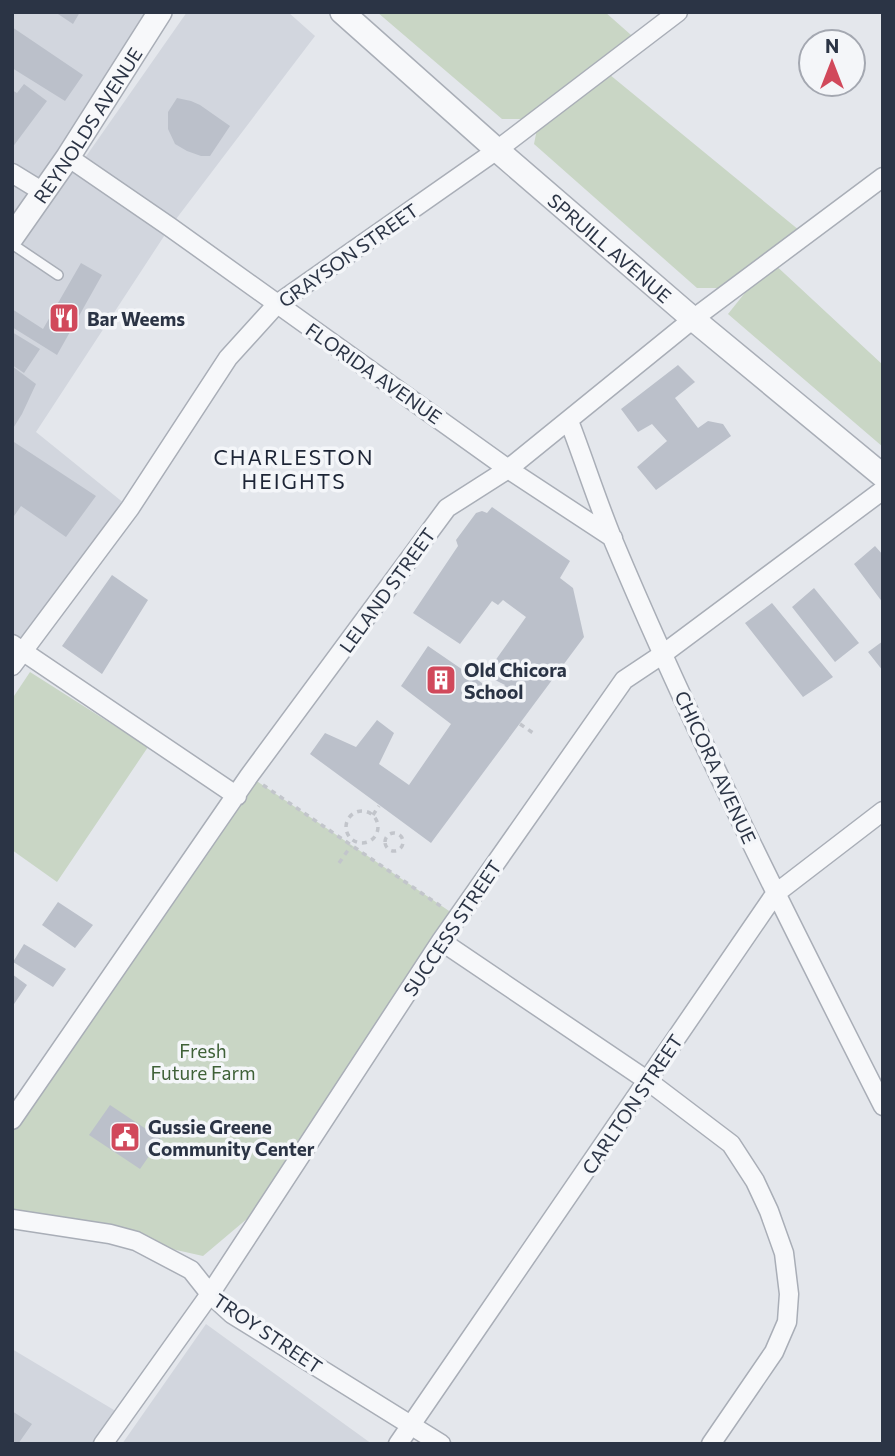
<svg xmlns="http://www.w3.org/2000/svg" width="895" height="1456" font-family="Commissioner,sans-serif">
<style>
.built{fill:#d2d6de}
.green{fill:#c9d6c5}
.building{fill:#bbc0ca}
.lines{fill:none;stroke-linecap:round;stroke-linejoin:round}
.service-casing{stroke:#a9aeb7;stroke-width:12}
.minor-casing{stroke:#a9aeb7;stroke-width:21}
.tertiary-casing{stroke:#a9aeb7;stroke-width:26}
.path{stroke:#c2c5cb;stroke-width:3.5;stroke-dasharray:5 5;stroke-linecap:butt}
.service{stroke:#f7f8fa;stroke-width:9}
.minor{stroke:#f7f8fa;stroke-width:18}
.tertiary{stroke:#f7f8fa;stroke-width:23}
.labels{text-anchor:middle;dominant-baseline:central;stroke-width:7;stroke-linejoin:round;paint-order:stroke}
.street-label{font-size:19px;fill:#2b3445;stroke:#f4f6f9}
.poi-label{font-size:19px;font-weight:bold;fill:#2b3445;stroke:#f4f6f9;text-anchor:start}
.park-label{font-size:19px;fill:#3f6138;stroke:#f4f6f9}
.neighbourhood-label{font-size:21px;letter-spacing:2px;fill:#1d2536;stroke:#f4f6f9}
</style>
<rect width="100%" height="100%" fill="#e4e7ec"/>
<path class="built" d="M12,12h148l-91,144 11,9 107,-153h101l27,24 -145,191 -134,205 94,76 -107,143 -11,-7z
M206,1324l166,120h-250z
M12,1349l107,64 -25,31h-82z"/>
<path class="green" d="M377,12h228l34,30 -35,28 201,165 -34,26 112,104v82l-155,-133 40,-50 -35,24h-36l-163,-144 5,-25h-37z
M30,672l118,75 -91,135 -45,-32v-151z
M249,776l209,141 -190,284 -65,55 -67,-15 -124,-23v-96z"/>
<path class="building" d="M55,12h25l-7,12z
M12,27l71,48 -18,26 -53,-33z
M24,84l23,17 -35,47v-58l5,3z
M177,98l14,3 9,4 30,21 -20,30h-9l-14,-5 -12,-7 -7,-15v-17z
M81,263l21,12 -45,80 -45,-28v-18l31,20z
M12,332l28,17 -16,24 -12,-8z
M678,365l17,17 -20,16 23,30 10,-7 15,3 8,12 -75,54 -19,-23 30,-26 -15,-17 -14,8 -17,-23z
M12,366l24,18 -14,30 -10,16z
M14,442l82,54 -30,41 -45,-31 -9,13v-74z
M492,507l78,54 -10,17 13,10 11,49 -153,206 -121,-89 15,-21 31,14 21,-27 17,13 -15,31 30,21 42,-61 -50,-38 27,-40 70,48 7,-9 -20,-10 41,-58 -23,-17 -5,5 -6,-4 -32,43 -47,-31 45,-67 -2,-6 20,-27 6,-2 5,2z
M875,546l8,9v48l-29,-39z
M112,575l36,25 -46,74 -40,-28z
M814,588l45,55 -24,19 -43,-55z
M772,603l61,74 -30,20 -58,-74z
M883,641v30l-15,-19z
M58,902l35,23 -18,23 -33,-23z
M24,944l42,25 -13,18 -40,-25z
M12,974l15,11 -15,22z
M110,1105l51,34 -21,30 -51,-34z
M12,1411l20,13 -14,20h-6z"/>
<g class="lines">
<g class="service-casing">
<path id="service" d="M12,244l46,31"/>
</g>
<g class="minor-casing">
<path id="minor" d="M68,157l102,70 338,242 105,69
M12,173l31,19
M569,421c15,39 28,80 44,119 81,193 175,379 270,566
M12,644l225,152
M12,666l118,-158 98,-150 49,-54 220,-154 181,-138
M441,941l207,140 83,63 24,37 14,30 15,42 5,41 -2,28 -13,30 -63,92
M12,1120l237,-344 198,-268 61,-39 185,-150 190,-142
M12,1219l98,15 26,7 55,29 19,24 22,20 209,130
M103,1444l107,-150 231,-353 183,-261 39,-26 220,-164
M398,1444l377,-550 108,-83"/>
</g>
<g class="tertiary-casing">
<g id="tertiary">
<path id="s1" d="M342,12l155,138 196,169 190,157"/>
<path id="s2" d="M12,237l56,-80 92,-145"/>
</g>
</g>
<path class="path" d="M520,724l16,11
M263,785l179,122
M346 827a16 16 0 1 1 32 0a16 16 0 1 1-32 0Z
M373,815l6,-9
M385 842a9 9 0 1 1 18 0a9 9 0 1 1-18 0Z
M339,863l12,-17"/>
<use href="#service" class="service"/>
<use href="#minor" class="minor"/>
<use href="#tertiary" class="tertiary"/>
</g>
<defs>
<g id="restaurant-square" transform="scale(1.575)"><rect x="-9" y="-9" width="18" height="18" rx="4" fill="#d1495b" stroke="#f4f6f9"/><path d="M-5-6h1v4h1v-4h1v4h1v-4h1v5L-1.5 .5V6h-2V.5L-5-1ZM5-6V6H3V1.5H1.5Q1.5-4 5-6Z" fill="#fff"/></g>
<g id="building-square" transform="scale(1.575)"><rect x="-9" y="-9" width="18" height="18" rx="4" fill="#d1495b" stroke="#f4f6f9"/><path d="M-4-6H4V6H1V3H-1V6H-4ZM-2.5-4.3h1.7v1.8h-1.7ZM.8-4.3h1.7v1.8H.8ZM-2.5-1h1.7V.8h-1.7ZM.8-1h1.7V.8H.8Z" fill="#fff"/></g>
<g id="civic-square" transform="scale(1.575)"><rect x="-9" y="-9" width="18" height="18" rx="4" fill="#d1495b" stroke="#f4f6f9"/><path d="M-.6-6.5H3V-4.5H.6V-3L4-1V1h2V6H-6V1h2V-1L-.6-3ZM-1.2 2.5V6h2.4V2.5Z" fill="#fff"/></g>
</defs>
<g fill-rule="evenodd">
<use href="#restaurant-square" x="64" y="318"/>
<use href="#building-square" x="441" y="680"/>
<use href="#civic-square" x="125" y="1137"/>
</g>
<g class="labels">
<g class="street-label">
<text stroke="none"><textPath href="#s2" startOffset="135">REYNOLDS AVENUE</textPath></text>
<text stroke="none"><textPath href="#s1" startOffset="357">SPRUILL AVENUE</textPath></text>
<text transform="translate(348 255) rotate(-35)">GRAYSON STREET</text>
<text transform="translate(374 373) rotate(35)">FLORIDA AVENUE</text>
<text transform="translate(387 590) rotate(-54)">LELAND STREET</text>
<text transform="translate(716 767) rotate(65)">CHICORA AVENUE</text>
<text transform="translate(452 928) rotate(-56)">SUCCESS STREET</text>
<text transform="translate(632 1104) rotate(-56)">CARLTON STREET</text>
<text transform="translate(268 1333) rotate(34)">TROY STREET</text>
</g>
<g class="poi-label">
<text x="87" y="318">Bar Weems</text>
<text x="464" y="669">Old Chicora<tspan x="464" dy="22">School</tspan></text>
<text x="148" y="1126">Gussie Greene<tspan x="148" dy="22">Community Center</tspan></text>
</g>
<g class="park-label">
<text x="203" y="1050">Fresh<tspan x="203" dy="22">Future Farm</tspan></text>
</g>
<g class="neighbourhood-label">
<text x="294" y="456">CHARLESTON<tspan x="294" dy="24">HEIGHTS</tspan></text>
</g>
</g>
<rect width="895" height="1456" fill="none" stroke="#2b3445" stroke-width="28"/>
<g transform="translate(832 63)"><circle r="33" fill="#f4f6f9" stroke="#a4a8b1" stroke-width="2"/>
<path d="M0-5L12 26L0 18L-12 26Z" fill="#d1495b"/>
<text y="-10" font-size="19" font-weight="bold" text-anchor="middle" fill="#2b3445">N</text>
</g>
</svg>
